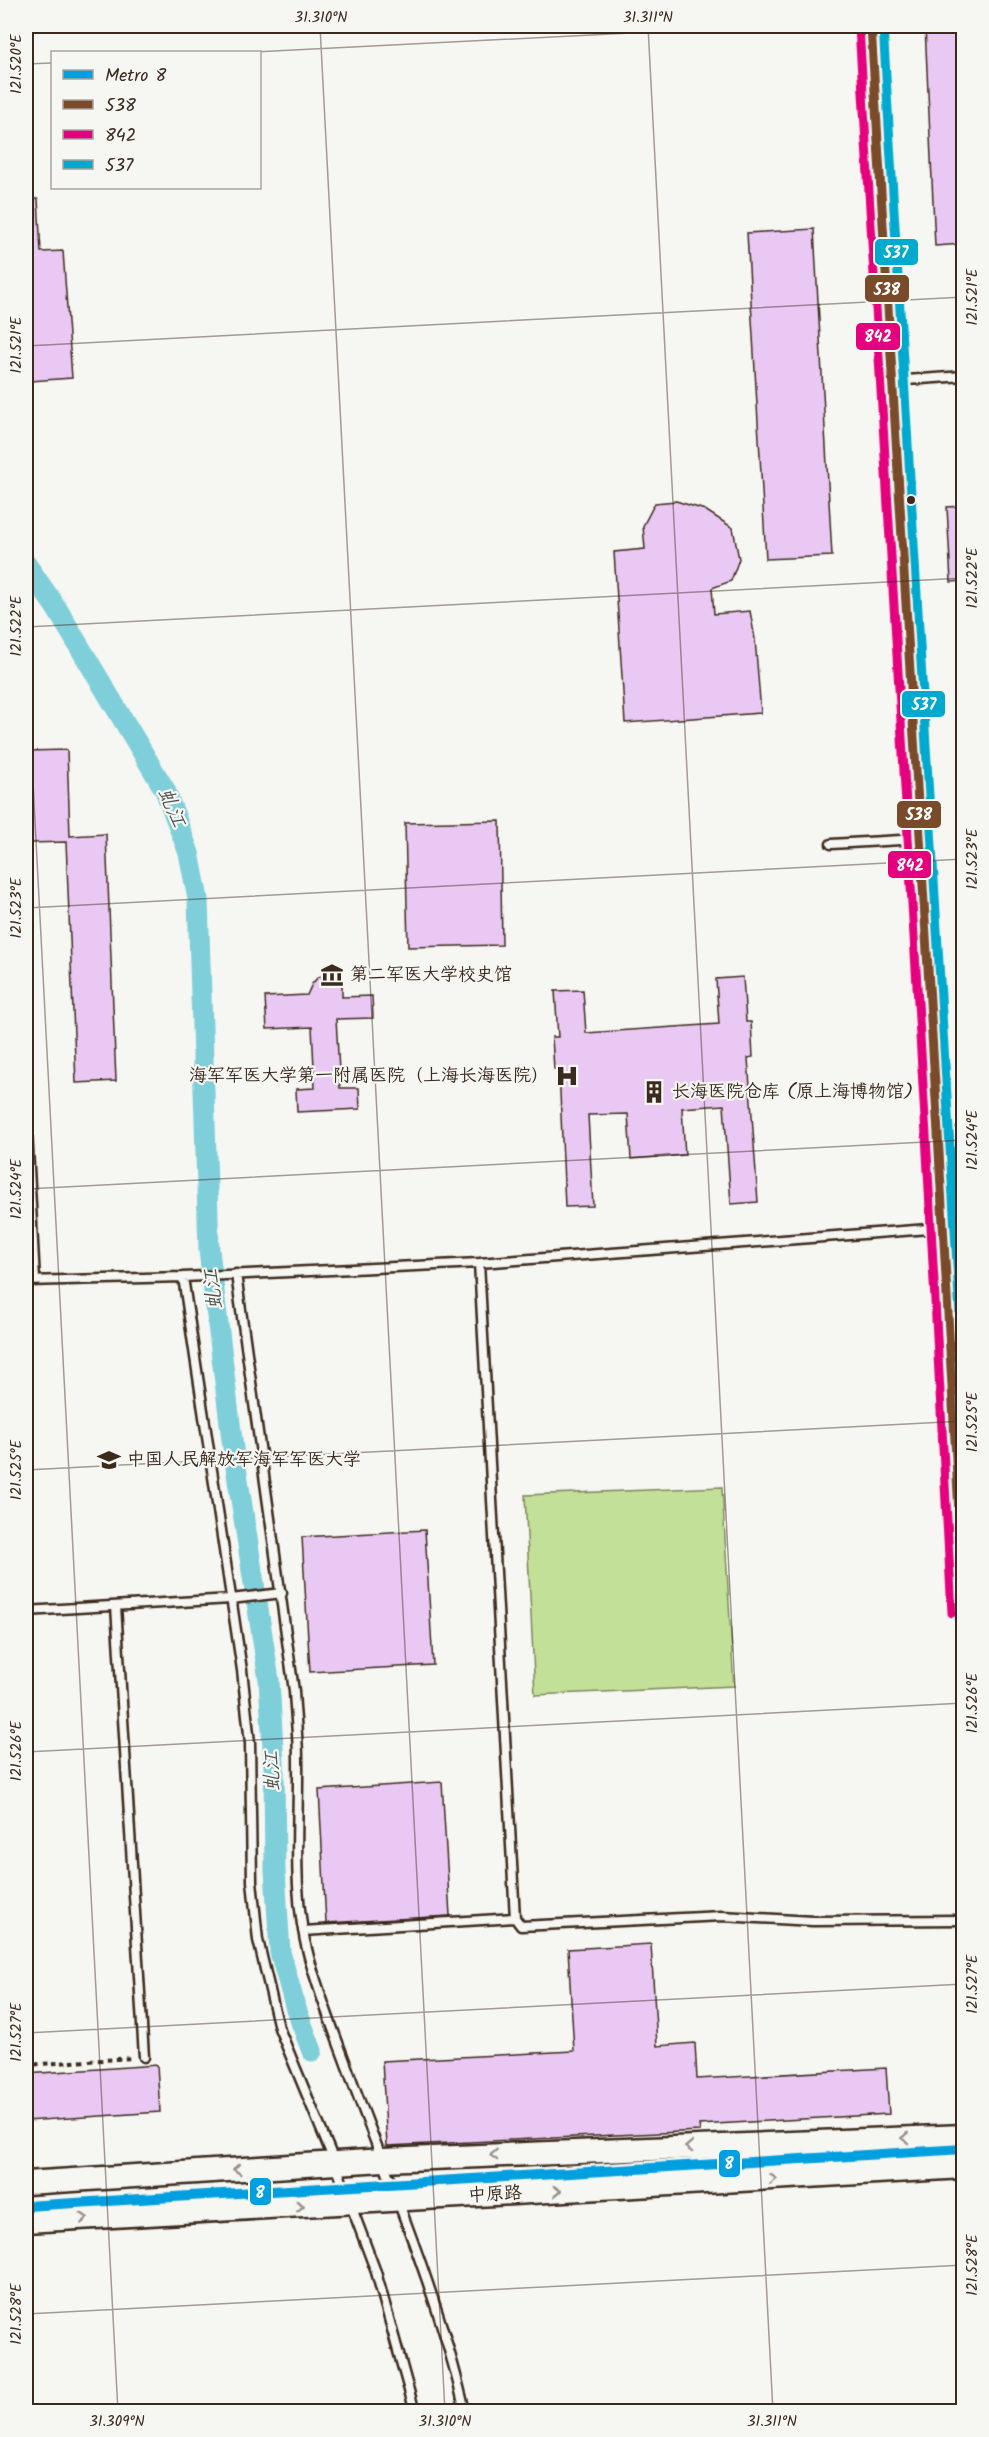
<svg xmlns="http://www.w3.org/2000/svg" width="989" height="2437" font-family="Kalam,'LXGW WenKai TC',sans-serif">
<style>
.green{fill:#c2e098;stroke:#7e855b;stroke-width:1.5}
.lines{fill:none;stroke-linecap:round;stroke-linejoin:round}
.canal{stroke:#7fcfda;stroke-width:21}
.building{fill:#eac8f4;stroke:#3b2a1e;stroke-width:1.5}
.service-casing{stroke:#3b2a1e;stroke-width:13}
.tertiary-casing{stroke:#3b2a1e;stroke-width:24}
.secondary-casing{stroke:#3b2a1e;stroke-width:27}
.path{stroke:#3b2a1e;stroke-width:4;stroke-dasharray:4.5 4.5;stroke-linecap:butt}
.service{stroke:#f6f6f2;stroke-width:8}
.tertiary{stroke:#f6f6f2;stroke-width:20}
.secondary{stroke:#f6f6f2;stroke-width:22}
.bus-1-casing{stroke:#f6f6f2;stroke-width:14}
.bus-2-casing{stroke:#f6f6f2;stroke-width:14}
.bus-3-casing{stroke:#f6f6f2;stroke-width:14}
.bus-1{stroke:#7a4b2a;stroke-width:9}
.bus-2{stroke:#e5007d;stroke-width:9}
.bus-3{stroke:#00a9ce;stroke-width:9}
.metro-1-casing{stroke:#f6f6f2;stroke-width:15}
.metro-1{stroke:#009fdf;stroke-width:10}
.oneway{stroke:#989088}
.ticks{fill:none;stroke:#3b2a1e;stroke-width:1.5;stroke-opacity:0.45}
.bus-dot{fill:#3b2a1e;stroke:#f6f6f2;stroke-width:2}
.labels{text-anchor:middle;dominant-baseline:central;stroke-width:4.5;stroke-linejoin:round;paint-order:stroke}
.poi-label{font-size:18px;fill:#3b2a1e;stroke:#f6f6f2;text-anchor:start}
.street-label{font-size:18px;fill:#3b2a1e;stroke:#f6f6f2}
.water-label{font-size:20px;font-style:italic;fill:#4c534d;stroke:#f6f6f2}
.line-badge{stroke:#f6f6f2;stroke-width:2}
.badge-label{font-size:16px;text-anchor:middle;font-weight:bold;fill:#fff}
.neatline{fill:none;stroke:#3b2a1e;stroke-width:2}
.ticks-label{font-size:15px;text-anchor:middle;fill:#3b2a1e}
</style>
<rect width="100%" height="100%" fill="#f6f6f2"/>
<filter id="ink" filterUnits="userSpaceOnUse"><feTurbulence type="fractalNoise" baseFrequency=".0167" numOctaves="2"/><feDisplacementMap in="SourceGraphic" scale="12" xChannelSelector="R" yChannelSelector="G"/><feConvolveMatrix kernelMatrix="1 2 1 2 8 2 1 2 1" color-interpolation-filters="sRGB"/></filter>
<g filter="url(#ink)">
<path class="green" d="M722,1487l12,199 -199,9 -10,-200z"/>
<g class="lines">
<path class="canal" d="M26,564l31,45 108,181 24,63 9,46 11,351 24,198 36,232 5,85 1,106 5,81 16,57 16,42"/>
</g>
<path class="building" d="M925,26h38v218l-28,2z
M26,199h12l3,53 22,-1 9,127 -42,3 -4,-70z
M814,229l18,327 -66,3 -19,-326z
M676,501l29,9 28,18 6,31 -8,22 -19,7 2,26 36,-3 5,28 6,74 -136,10 -11,-171 31,-3 -2,-23 12,-23z
M963,506v75l-12,1 -4,-75z
M67,750l3,86 36,-2 10,247 -40,2 -10,-241 -36,1 -3,-92z
M500,821l2,124 -94,2 -3,-124z
M331,974l11,7v16l30,-1 1,22 -37,1 4,69h19l1,21 -63,3 -1,-23 19,-1 -3,-61 -45,2 -2,-32 42,-2 5,-11 6,-7z
M743,977l3,45h5l2,35 -5,1 10,144 -27,2 -7,-99 -42,3 3,47 -54,4 -3,-45 -40,1 5,91 -28,1 -6,-138h-5l-2,-32h6l-3,-46 28,-1 3,43 133,-9 -3,-45z
M425,1530l8,135 -123,7 -8,-135z
M442,1782l8,134 -124,7 -7,-133z
M651,1944l6,102 38,-3 2,36 189,-11 3,46 -190,11 1,6 -313,15 -5,-85 192,-10 -6,-102z
M157,2065l3,47 -134,9v-47z"/>
<g class="lines">
<g class="service-casing">
<path id="service" d="M892,381l72,-5
M831,844l88,-5
M26,1111l9,169
M938,1134l26,-2
M236,1274l58,417c1,22 4,45 4,68 1,65 -7,135 11,198 10,37 24,72 37,107 42,115 92,228 119,348
M183,1277l59,393 8,73 2,138 6,59 21,88 56,135 41,109 39,140
M26,1281l157,-4 296,-14 463,-35
M116,1606l28,451
M26,1611l205,-12 51,-6
M515,1918l6,8 201,-10 91,5 151,-1
M303,1931l212,-13 -36,-655"/>
</g>
<g class="tertiary-casing">
<path id="tertiary" d="M871,26l67,1108 26,478"/>
</g>
<g class="secondary-casing">
<path id="secondary" d="M26,2183l357,-23 581,-24
M26,2221l938,-54"/>
</g>
<path class="path" d="M26,2065l107,-7"/>
<use href="#service" class="service"/>
<use href="#tertiary" class="tertiary"/>
<use href="#secondary" class="secondary"/>
<g class="bus-1-casing">
<path id="bus-1" d="M871,26l67,1108 26,469"/>
</g>
<g class="bus-2-casing">
<path id="bus-2" d="M859,27l67,1108 26,478"/>
</g>
<g class="bus-3-casing">
<path id="bus-3" d="M883,26l81,1356"/>
</g>
<use href="#bus-1" class="bus-1"/>
<use href="#bus-2" class="bus-2"/>
<use href="#bus-3" class="bus-3"/>
<g class="metro-1-casing">
<path id="metro-1" d="M26,2206l938,-57"/>
</g>
<use href="#metro-1" class="metro-1"/>
</g>
<defs><path id="oneway-chevron" d="M-2-3.5L2.5 0L-2 3.5" fill="none" stroke-width="1.6" stroke-linecap="round" stroke-linejoin="round" transform="scale(1.5)"/></defs>
<g class="oneway">
<use href="#oneway-chevron" transform="translate(905 2138) rotate(178)"/>
<use href="#oneway-chevron" transform="translate(689 2147) rotate(178)"/>
<use href="#oneway-chevron" transform="translate(494 2155) rotate(178)"/>
<use href="#oneway-chevron" transform="translate(237 2169) rotate(176)"/>
<use href="#oneway-chevron" transform="translate(773 2179) rotate(-3)"/>
<use href="#oneway-chevron" transform="translate(557 2191) rotate(-3)"/>
<use href="#oneway-chevron" transform="translate(300 2206) rotate(-3)"/>
<use href="#oneway-chevron" transform="translate(84 2218) rotate(-3)"/>
</g>
</g>
<path class="ticks" d="M320,26l125,2386M648,26l125,2386M254,52l515,-26M26,64l26,-1M26,346l938,-49M26,627l938,-49M26,649l92,1763M26,908l938,-49M26,1189l938,-49M26,1470l938,-49M26,1752l938,-49M26,2033l938,-49M26,2314l938,-49"/>
<defs>
<g id="museum-bare" transform="scale(1.8)"><path d="M0-6L6-3V-2H-6V-3ZM-5-1h2V3h-2ZM-1-1h2V3h-2ZM3-1h2V3H3ZM-6 4H6V6H-6Z" fill="#3b2a1e" stroke="#f6f6f2" stroke-width="2.5" paint-order="stroke"/></g>
<g id="hospital-bare" transform="scale(1.8)"><path d="M-5-5h3v3.5h4V-5h3V5h-3V1.5h-4V5h-3Z" fill="#3b2a1e" stroke="#f6f6f2" stroke-width="2.5" paint-order="stroke"/></g>
<g id="building-bare" transform="scale(1.8)"><path d="M-4-6H4V6H1V3H-1V6H-4ZM-2.5-4.3h1.7v1.8h-1.7ZM.8-4.3h1.7v1.8H.8ZM-2.5-1h1.7V.8h-1.7ZM.8-1h1.7V.8H.8Z" fill="#3b2a1e" stroke="#f6f6f2" stroke-width="2.5" paint-order="stroke"/></g>
<g id="university-bare" transform="scale(1.8)"><path d="M0-5L7-2L0 1L-7-2ZM-4 1L0 2.5L4 1V4Q0 6-4 4Z" fill="#3b2a1e" stroke="#f6f6f2" stroke-width="2.5" paint-order="stroke"/></g>
</defs>
<g fill-rule="evenodd">
<use href="#museum-bare" x="332" y="975"/>
<use href="#hospital-bare" x="567" y="1076"/>
<use href="#building-bare" x="654" y="1092"/>
<use href="#university-bare" x="109" y="1460"/>
</g>
<circle class="bus-dot" cx="911" cy="500" r="5"/>
<g class="labels">
<g class="poi-label">
<text x="350" y="975">第二军医大学校史馆</text>
<text x="549" y="1076" text-anchor="end">海军军医大学第一附属医院（上海长海医院）</text>
<text x="672" y="1092">长海医院仓库 (原上海博物馆)</text>
<text x="127" y="1460">中国人民解放军海军军医大学</text>
</g>
<g class="street-label">
<text transform="translate(495 2195) rotate(-3)">中原路</text>
</g>
<g class="water-label">
<text transform="translate(171 808) rotate(67)">虬江</text>
<text transform="translate(214 1289) rotate(-97)">虬江</text>
<text transform="translate(273 1771) rotate(-92)">虬江</text>
</g>
</g>
<g class="line-badge">
<rect x="874" y="238" width="45" height="28" rx="6" fill="#00a9ce"/>
<rect x="864" y="274" width="46" height="29" rx="6" fill="#7a4b2a"/>
<rect x="855" y="322" width="46" height="29" rx="6" fill="#e5007d"/>
<rect x="901" y="690" width="45" height="28" rx="6" fill="#00a9ce"/>
<rect x="896" y="800" width="46" height="29" rx="6" fill="#7a4b2a"/>
<rect x="887" y="850" width="45" height="29" rx="6" fill="#e5007d"/>
<rect x="718" y="2149" width="23" height="29" rx="6" fill="#009fdf"/>
<rect x="249" y="2177" width="23" height="29" rx="6" fill="#009fdf"/>
</g>
<g class="badge-label">
<text x="896" y="258">537</text>
<text x="887" y="295">538</text>
<text x="878" y="342">842</text>
<text x="924" y="710">537</text>
<text x="919" y="820">538</text>
<text x="910" y="871">842</text>
<text x="729" y="2169">8</text>
<text x="260" y="2198">8</text>
</g>
<rect width="989" height="2437" fill="none" stroke="#f6f6f2" stroke-width="66"/>
<rect x="51" y="51" width="210" height="138" fill="#f6f6f2" stroke="#aba49d" stroke-width="1.5"/>
<rect x="63" y="70" width="30" height="9" fill="#009fdf" stroke="#aba49d" stroke-width="1.5"/>
<text x="105" y="81" font-size="18" fill="#3b2a1e">Metro 8</text>
<rect x="63" y="100" width="30" height="9" fill="#7a4b2a" stroke="#aba49d" stroke-width="1.5"/>
<text x="105" y="111" font-size="18" fill="#3b2a1e">538</text>
<rect x="63" y="130" width="30" height="9" fill="#e5007d" stroke="#aba49d" stroke-width="1.5"/>
<text x="105" y="141" font-size="18" fill="#3b2a1e">842</text>
<rect x="63" y="160" width="30" height="9" fill="#00a9ce" stroke="#aba49d" stroke-width="1.5"/>
<text x="105" y="171" font-size="18" fill="#3b2a1e">537</text>
<rect x="33" y="33" width="923" height="2371" class="neatline"/>
<g class="ticks-label">
<text x="321" y="22">31.310°N</text>
<text x="648" y="22">31.311°N</text>
<text transform="translate(16 64) rotate(-90)" y="5">121.520°E</text>
<text transform="translate(972 297) rotate(-90)" y="5">121.521°E</text>
<text transform="translate(16 345) rotate(-90)" y="5">121.521°E</text>
<text transform="translate(972 578) rotate(-90)" y="5">121.522°E</text>
<text transform="translate(16 626) rotate(-90)" y="5">121.522°E</text>
<text transform="translate(972 859) rotate(-90)" y="5">121.523°E</text>
<text transform="translate(16 908) rotate(-90)" y="5">121.523°E</text>
<text transform="translate(972 1140) rotate(-90)" y="5">121.524°E</text>
<text transform="translate(16 1189) rotate(-90)" y="5">121.524°E</text>
<text transform="translate(972 1422) rotate(-90)" y="5">121.525°E</text>
<text transform="translate(16 1470) rotate(-90)" y="5">121.525°E</text>
<text transform="translate(972 1703) rotate(-90)" y="5">121.526°E</text>
<text transform="translate(16 1751) rotate(-90)" y="5">121.526°E</text>
<text transform="translate(972 1984) rotate(-90)" y="5">121.527°E</text>
<text transform="translate(16 2032) rotate(-90)" y="5">121.527°E</text>
<text transform="translate(972 2265) rotate(-90)" y="5">121.528°E</text>
<text transform="translate(16 2314) rotate(-90)" y="5">121.528°E</text>
<text x="117" y="2426">31.309°N</text>
<text x="445" y="2426">31.310°N</text>
<text x="772" y="2426">31.311°N</text>
</g>
</svg>
